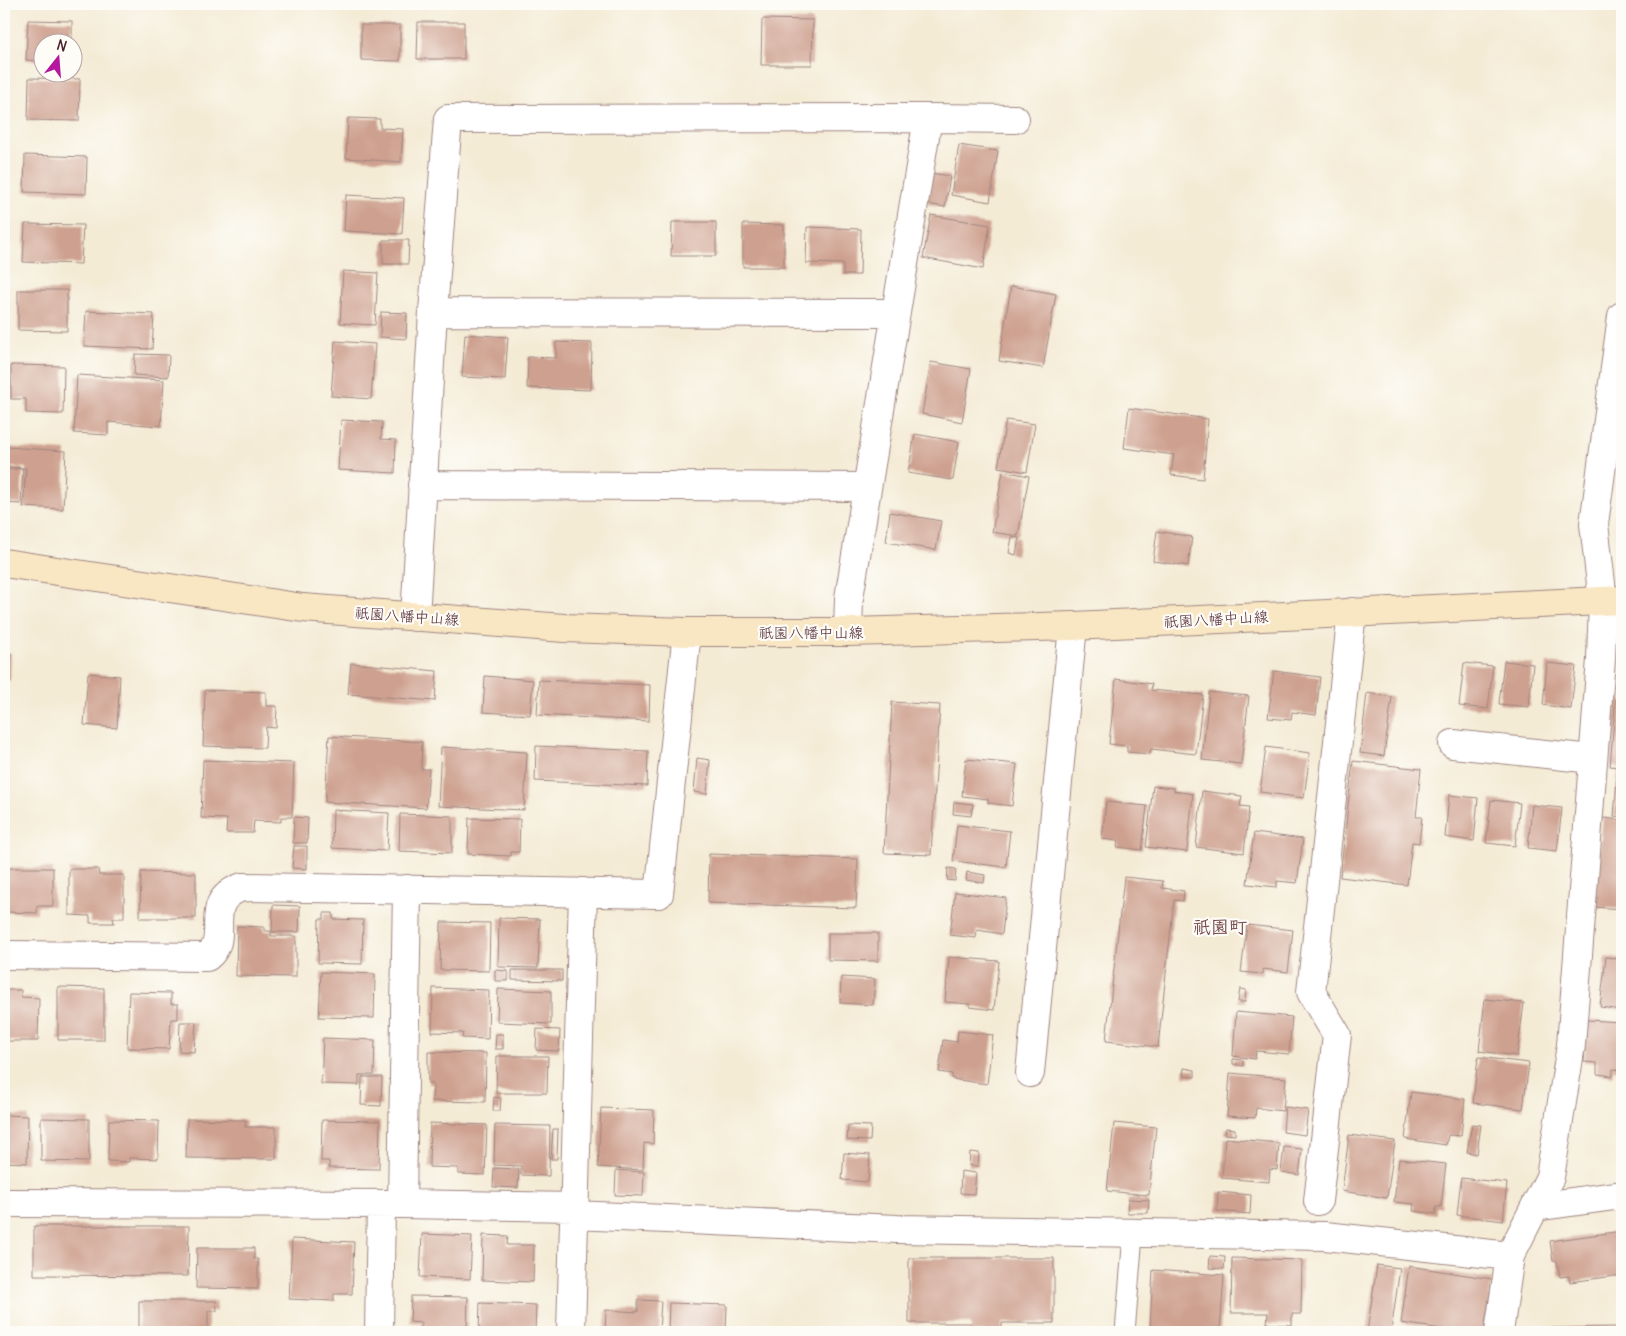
<svg xmlns="http://www.w3.org/2000/svg" width="1626" height="1336" font-family="Delius,'Klee One',sans-serif">
<style>
.building{fill:#cea08f}
.lines{fill:none;stroke-linecap:round;stroke-linejoin:round}
.lane-casing{stroke:#9f8580;stroke-width:21}
.street-casing{stroke:#9f8580;stroke-width:30}
.secondary-casing{stroke:#9f8580;stroke-width:30}
.lane{stroke:#fff;stroke-width:19}
.street{stroke:#fff;stroke-width:28}
.secondary{stroke:#f9e7c3;stroke-width:28}
.labels{text-anchor:middle;dominant-baseline:central;stroke-width:4.5;stroke-linejoin:round;paint-order:stroke}
.street-label{font-size:15px;fill:#4a1f2b;stroke:#fdfcf7}
.quarter-label{font-size:18px;font-weight:bold;fill:#784c4e;stroke:#fdfcf7}
</style>
<rect width="100%" height="100%" fill="#fdfcf7"/>
<filter id="ink" filterUnits="userSpaceOnUse"><feTurbulence type="fractalNoise" baseFrequency=".02" numOctaves="2"/><feDisplacementMap in="SourceGraphic" scale="10" xChannelSelector="R" yChannelSelector="G"/><feConvolveMatrix kernelMatrix="1 2 1 2 8 2 1 2 1" color-interpolation-filters="sRGB"/></filter>
<filter id="wash" filterUnits="userSpaceOnUse"><feTurbulence type="fractalNoise" baseFrequency=".0096" numOctaves="4" result="noise"/><feDisplacementMap in="SourceGraphic" scale="20" xChannelSelector="R" yChannelSelector="G"/><feGaussianBlur stdDeviation="1.12" result="paint"/><feColorMatrix in="noise" values="0 0 0 0 0 0 0 0 0 0 0 0 0 0 0 0 0 1.4 0 .05"/><feComposite in="paint" operator="in"/></filter>
<g filter="url(#wash)">
<rect width="100%" height="100%" fill="#f4ebd5"/>
<g id="blocks">
<path class="building" d="M762,19l51,1 -1,45h-51z
M28,20l44,1v21h-30v19l-16,-1z
M418,22h46v37h-47z
M361,25h39v36l-39,-1z
M29,78l51,1 -1,42 -51,-1z
M348,118l32,1v9l23,1 -2,33 -55,-4z
M959,145l39,6 -8,51 -39,-7z
M25,155l62,2 -1,37 -62,-2z
M931,173l19,3 -5,31 -18,-3z
M346,195l58,3 -2,36 -58,-3z
M931,215l59,10 -7,44 -60,-11z
M672,222h44v34h-45z
M25,224l58,1 -2,39 -58,-2z
M743,224l41,1v42h-41z
M807,227l54,2 -1,46h-17v-11l-37,-1z
M383,240h26l-1,24h-25z
M343,271l35,2 -3,52 -35,-2z
M1011,286l45,8 -13,74 -44,-7z
M18,290h49v41l-49,-1z
M86,311l68,3 -2,35 -68,-3z
M381,312l26,1 -1,26 -26,-2z
M465,334l43,3 -3,42 -43,-2z
M335,341l40,3 -4,55 -40,-3z
M556,342l36,1 -1,47 -64,-2 1,-31 28,1z
M135,354l34,1 -1,22 -34,-2z
M931,362l40,7 -9,53 -40,-8z
M11,365l53,1 -1,48 -37,-1v-14h-15z
M77,375l87,5 -3,46 -53,-4v13l-34,-2z
M1129,408l79,11 -5,60 -32,-4 3,-20 -50,-7z
M341,420l41,2 -1,17 15,1 -1,33 -57,-3z
M1006,420l29,4 -8,48 -29,-5z
M915,434l44,8 -6,38 -45,-7z
M7,447l59,4 -3,58 -40,-2 3,-39 -19,-1z
M4,469h19l-2,35 -17,-1z
M1003,471l26,5 -11,60 -26,-4z
M890,512l51,9 -5,29 -50,-8z
M1157,531l35,6 -4,29 -35,-5z
M1012,537l7,1 -3,17 -7,-2z
M4,653h7l-1,28 -6,-1z
M1504,661l29,3 -4,43 -30,-3z
M351,663l86,8 -2,30 -87,-7z
M1464,663l29,3 -5,43 -29,-3z
M1547,663l29,3 -5,43 -28,-4z
M1274,671l46,6 -4,38 -24,-3 -1,8 -23,-2z
M88,673l32,3 -3,52 -33,-3z
M485,676l48,4 -3,35 -47,-3z
M1116,679l36,5 -1,6 52,5 -7,59 -45,-5 -1,5 -23,-2v-6l-18,-2z
M539,680l111,5 -1,36 -112,-6z
M205,690l61,2v14h11l-1,22 -10,-1 -1,21 -62,-2z
M1209,692l40,4 -8,68 -39,-4z
M1367,693l25,4 -8,59 -24,-3z
M1616,696l6,1v120l-8,-1 4,-49 -8,-1z
M892,702l48,3 -9,150 -47,-2z
M329,736l93,6 -1,27h8l-3,39 -101,-6z
M536,746l112,5 -1,35 -112,-5z
M441,747l86,5 -3,58 -86,-4z
M1266,747l44,6 -6,45 -44,-6z
M697,758l13,2 -3,34 -13,-2z
M966,759l51,5 -5,42 -24,-3v-4l-26,-3z
M203,760l91,3 -2,54h-11v5l-27,-1 -1,12h-27l1,-14 -26,-1z
M1353,761l68,8 -5,48h6l-3,26 -7,-1 -5,43 -67,-8z
M1153,786l21,2v3l19,3 -6,58 -41,-5z
M1202,791l40,5 -2,10 9,1 -5,46 -48,-6z
M1449,795l29,3 -4,43 -29,-4z
M1491,800l29,3 -5,43 -29,-3z
M954,802l19,2 -2,12 -18,-2z
M1106,802l41,4 -5,44 -25,-3 1,-6 -16,-2z
M1532,805l30,3 -5,43 -29,-3z
M333,810l56,3 -2,38 -55,-3z
M400,814l52,2v37l-53,-2z
M294,817l14,1 -1,25h-14z
M469,818l51,1 -1,33h-8v4l-43,-2z
M1603,818l19,2v89l-28,-2z
M957,825l53,6 -4,36 -53,-6z
M1254,833l49,6 -6,44 -20,-2v6l-30,-3z
M294,846h13v23l-15,-1z
M709,854l149,5 -2,49 -148,-5z
M4,868h49v38h-16v7l-33,-1z
M948,868l8,1 -1,12 -8,-1z
M69,869h29l1,6h25v43h-11l1,5h-24v-7l-21,-1z
M141,872l55,1v45h-56z
M967,872l18,3 -1,8 -18,-3z
M1124,877l39,4 -1,7 22,3 -1,10 -9,-1 -16,147 -52,-6z
M955,892l51,6 -4,36 -25,-4 -1,8 -26,-3z
M273,905l27,1 -1,26h-27z
M324,913h9v6l30,1 -1,44 -44,-1 1,-44h5z
M499,918l41,1 -2,49 -40,-1z
M441,922l49,1 -1,48 -49,-1z
M1247,925l46,5 -5,42 -25,-3v5l-22,-2z
M237,926l27,1v4h7v5h25v41l-60,-1z
M828,933h50v28l-50,-1z
M949,957l50,4 -5,49 -24,-3v-3l-25,-2z
M1606,957l16,2v51l-22,-3z
M495,970l13,1v10h-13z
M512,970h50v11l-50,-1z
M321,972l54,2 -1,44 -55,-1z
M841,977l34,2 -2,26 -33,-2z
M58,987l46,1v52h-46z
M433,988l56,2 -1,49 -26,-1 1,-5 -31,-1z
M498,989l53,2v33l-54,-2z
M1240,989l6,1 -1,12h-7z
M4,990h17v7l18,1 -1,43h-34z
M129,992l42,1v11h7v15h-7l-2,30 -42,-1z
M1485,999l39,4 -7,53 -38,-5z
M1236,1012l56,5 -3,37 -33,-3 -1,8 -22,-3z
M1587,1020l35,2v48l-9,-1v7l-16,-2v-11l-13,-1z
M180,1022h16l-2,30 -15,-1z
M537,1029l23,1 -1,21 -23,-1z
M958,1031l35,4 -6,49 -35,-5v-5l-13,-2 4,-32 14,2z
M496,1034h7v15h-8z
M323,1038l52,2 -1,35h-15v10l-38,-1z
M428,1052l58,1 -1,49 -53,-1 1,-17h-5z
M497,1056h51l-1,37h-51z
M1478,1057l51,6 -6,46 -50,-6z
M1233,1059l10,1v6l-10,-2z
M1184,1068l11,2v7l-12,-1z
M1230,1073l56,5 -3,33 -27,-3 -1,10 -28,-2z
M362,1077h20l-1,29 -20,-1z
M1411,1092l54,7 -4,37 -13,-1 -2,10 -41,-6z
M1617,1092h5v12l-6,-1z
M494,1097l7,1 -1,13h-7z
M1285,1107l23,3 -3,25 -22,-3z
M601,1108l53,2 -1,34 -9,-1 -1,27 -45,-3z
M4,1115l24,1 -1,47 -23,-1z
M41,1118l48,1v43l-48,-1z
M187,1119l59,1 -1,7h31v32l-90,-1z
M109,1120l50,1 -1,38 -29,-1v4l-21,-1z
M322,1120l58,1 -1,48 -50,-1v-7h-8z
M430,1123l57,2 -2,50 -27,-1v-6l-29,-1z
M1114,1123l42,4 -7,68 -42,-4z
M1472,1124l9,1 -4,29 -10,-2z
M495,1125l55,1 -1,50 -28,-1v-9l-27,-1z
M848,1125l23,1 -1,15 -23,-1z
M1226,1128l9,1v6l-10,-1z
M553,1129h5l-1,30h-6z
M1349,1135l46,6 -8,57 -45,-7z
M1225,1138l54,5 -2,27 -7,-1 -1,13 -47,-4z
M1284,1147l18,2 -3,26 -18,-3z
M970,1152l9,1 -1,13h-9z
M844,1153l26,2 -2,27 -26,-2z
M1399,1159l47,5 -5,43h-5v7l-23,-3 1,-7 -20,-2z
M494,1168l25,1 -1,19 -25,-1z
M616,1170l28,2 -1,24 -28,-1z
M961,1171l15,2 -2,21 -14,-1z
M1461,1178l46,5 -4,38 -46,-6z
M1218,1192l33,3 -1,19 -33,-3z
M1128,1199l21,1 -1,13h-21z
M34,1226h155l-1,50 -154,-1z
M1622,1231v44l-52,7 -1,-6 -9,1 -3,-16h-4l-3,-20z
M422,1234l50,2 -2,43 -50,-2z
M483,1235l25,1 -1,9h27l-1,37 -51,-2z
M292,1239l62,3 -2,52h-18v7l-45,-2z
M197,1248h57v11h4v30l-62,-1z
M1210,1256l15,1 -1,12 -15,-1z
M909,1258h145v65h-52v9h-31v-9h-62z
M1232,1258l70,2 -1,54h-9v11l-25,-1 1,-11h-37z
M1377,1265l23,3 -9,64h-24z
M1409,1266l83,13 -8,53h-21l-62,-9z
M1153,1270l71,5 -4,57 -70,-3z
M411,1296l57,1 -1,35h-46v-9l-11,-1z
M638,1300l23,1 -2,31h-54l1,-22 32,2z
M139,1301h77l1,10h-9v21h-69z
M480,1303l56,2 -1,27h-56z
M669,1303l58,2 -1,27h-58z
M1615,1327v5h-72v-4z
M1227,1330l15,1 -1,1h-14z"/>
</g>
</g>
<g filter="url(#ink)">
<use href="#blocks" fill-opacity="0" stroke="#9f8580" stroke-width="1"/>
<g class="lines">
<g class="lane-casing">
<path id="lane" d="M1125,1332l8,-97"/>
</g>
<g class="street-casing">
<path id="street" d="M928,118l87,1
M433,312l463,1
M422,485l445,2
M415,617l18,-305 15,-193 480,-1 -79,480 -1,34
M1453,744l139,15
M4,955l203,2c26,-20 -8,-54 35,-70l417,7 28,-262
M1030,1073l43,-447
M1318,1201l19,-166 -26,-43 41,-380
M4,1203l398,1 172,3
M402,1204l5,-315
M1535,1207l87,-12
M574,1215l323,14 428,7 185,20
M379,1332l2,-128
M571,1332l12,-440
M1499,1332l11,-76 40,-79 21,-132 30,-386 2,-58 -9,-77 28,-208"/>
</g>
<g class="secondary-casing">
<path id="secondary" d="M4,563l299,45 261,20 123,4h161l225,-6 549,-26"/>
</g>
<use href="#lane" class="lane"/>
<use href="#street" class="street"/>
<use href="#secondary" class="secondary"/>
</g>
</g>
<g class="labels">
<g class="street-label">
<text transform="translate(407 616) rotate(4)">祇園八幡中山線</text>
<text transform="translate(1216 619) rotate(-3)">祇園八幡中山線</text>
<text x="811" y="632">祇園八幡中山線</text>
</g>
<g class="quarter-label">
<text x="1220" y="926">祇園町</text>
</g>
</g>
<rect width="1626" height="1336" fill="none" stroke="#fdfcf7" stroke-width="20"/>
<g transform="translate(58 58) rotate(17)"><circle r="24" fill="#fdfcf7" stroke="#b5a4a5"/>
<path d="M0-4L9 19L0 12L-9 19Z" fill="#b5179e"/>
<text y="-8" font-size="14" font-weight="bold" text-anchor="middle" fill="#4a1f2b">N</text>
</g>
</svg>
